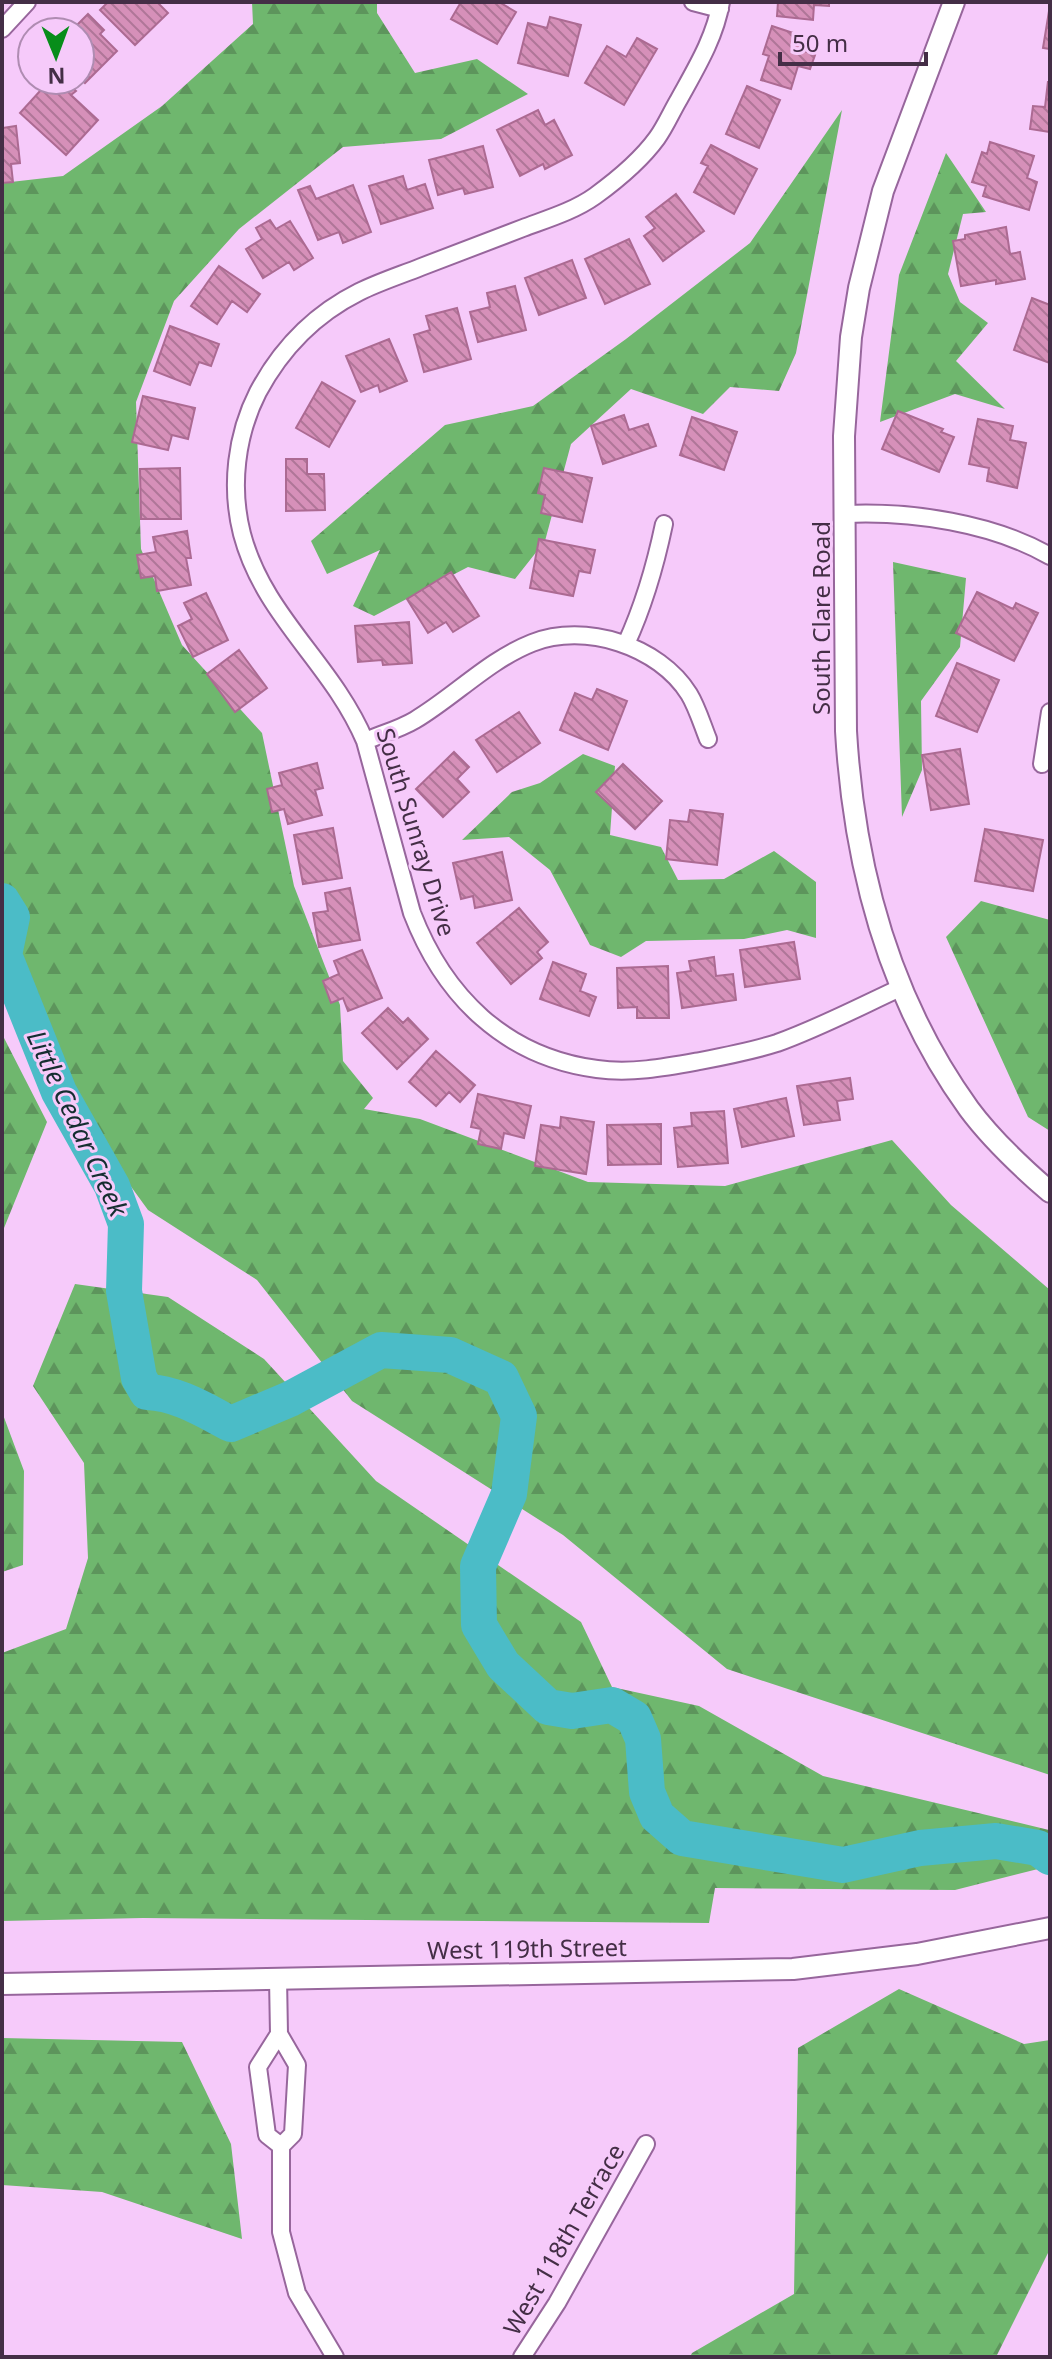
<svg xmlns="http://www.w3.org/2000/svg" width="1052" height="2359" font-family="'Noto Sans',sans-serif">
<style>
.forest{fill:url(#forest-firs)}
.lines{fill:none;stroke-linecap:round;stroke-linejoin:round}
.river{stroke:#4bbcc7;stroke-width:36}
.building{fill:url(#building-back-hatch);stroke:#ac6a92;stroke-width:2}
.minor-casing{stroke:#97669c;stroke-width:20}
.tertiary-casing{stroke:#97669c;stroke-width:24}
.minor{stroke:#fff;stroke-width:16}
.tertiary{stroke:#fff;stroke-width:20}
.labels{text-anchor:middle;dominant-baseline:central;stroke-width:6;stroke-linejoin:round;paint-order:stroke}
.street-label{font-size:24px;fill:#442e46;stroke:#f6cafa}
.water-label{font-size:26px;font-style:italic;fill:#142e30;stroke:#f6cafa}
</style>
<defs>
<pattern id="forest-firs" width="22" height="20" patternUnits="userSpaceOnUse" patternTransform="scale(2)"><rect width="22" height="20" fill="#6fb76e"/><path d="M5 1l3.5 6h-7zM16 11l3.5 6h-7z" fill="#5d955c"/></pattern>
<pattern id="building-back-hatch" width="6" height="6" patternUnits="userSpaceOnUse" patternTransform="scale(2)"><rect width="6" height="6" fill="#d690b9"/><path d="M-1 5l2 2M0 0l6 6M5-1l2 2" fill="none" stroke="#af7698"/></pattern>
</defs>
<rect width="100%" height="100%" fill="#f6cafa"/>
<path class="forest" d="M252,2h125v11l38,60 62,-14 51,35 -87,45 -98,8 -104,82 -65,72 -38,101 5,147 41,96 80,88 32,153 46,119 3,56 30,37 -9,11 56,10 168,63 137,4 167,-46 59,65 99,85v485l-323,-106 -164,-134 -211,-134 -95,-121 -109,-70 -122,-168 -24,-61v-798l61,-7 99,-70 91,-82z
M842,110l-46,243 -17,38 -49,-4 -27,27 -72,-25 -60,55 -26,97 -30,38 -47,-12 -94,49 -21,-10 27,-56 -53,24 -16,-33 134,-116 88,-19 93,-67 124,-96z
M946,153l40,59 -23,2 -15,60 12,28 28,21 -32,38 49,48 -50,-15 -75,28 19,-147z
M893,562l73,16 -6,69 -39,54 1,69 -20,47z
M583,754l32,12 -5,69 51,12 17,33 46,-1 50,-28 42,31v56l-29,-8 -43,9 -98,2 -25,16 -31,-12 -40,-75 -41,-33 -47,3 50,-48 28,-9z
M981,901l69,19v211l-22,-14 -82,-180z
M2,1034l45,88 -45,111z
M75,1284l93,13 96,62 112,122 205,141 31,65 87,19 124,70 226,54 1,36 -95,24 -240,-2 -6,35 -566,-5 -141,3v-268l64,-24 22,-71 -4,-95 -51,-77z
M2,1412l22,59 -1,94 -21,7z
M899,1989l125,55 26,-4v209l-54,108h-306l2,-4 102,-59 4,-246z
M2,2038l180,4 49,102 11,95 -140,-47 -100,-7z"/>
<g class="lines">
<path class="river" d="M2,901l10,16 -8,38 55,137 53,94 14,38 -2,67 15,87 8,14c30,1 57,18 84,32l59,-25 91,-49 69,5 51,23 18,38 -10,78 -31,72 1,59 24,40 45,42 24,4 40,-6 22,13 9,21 4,53 10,24 25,22 161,27 77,-17 76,-7 42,7 12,9"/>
</g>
<path class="building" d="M108,2h49l11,11 -33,32 -35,-35z
M461,2h38l17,10 -19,32 -46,-25z
M778,2h51v4l-15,-1 -1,15 -36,-4z
M1050,5v44l-7,-1z
M88,14l16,16 -4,4 17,17 -32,32 -5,-5v-46h-10z
M550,17l31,8 -13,51 -50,-13 10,-40 19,5z
M772,26l36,12 -4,13 11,4 -5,14 -12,-3 -7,23 -30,-9 8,-24 -6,-2z
M637,38l20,11 -33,56 -39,-22 22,-37 19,11z
M50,80h14l12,11 -5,4 27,25 -32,35 -46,-42z
M1048,81l2,51 -20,-3 3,-23 12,1z
M747,86l33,14 -21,48 -33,-14z
M538,110l7,15 9,-5 18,35 -27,14 -2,-5 -23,12 -23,-46z
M16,126l4,37 -9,1 2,18 -11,1v-55z
M990,142l44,14 -7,22 10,4 -8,28 -46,-14 3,-10 -14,-4 10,-30 5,2z
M711,145l46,24 -23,45 -40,-22 14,-26 -7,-3z
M483,146l10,41 -28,7 -2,-6 -25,7 -9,-35z
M403,176l4,14 18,-6 8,24 -52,16 -12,-38z
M353,185l18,47 -28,11 -4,-11 -21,8 -20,-50 12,-4 6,13z
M676,194l28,37 -41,30 -19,-25 11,-8 -9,-11z
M270,220l6,9 14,-8 23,37 -19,12 -5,-8 -26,16 -17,-29 16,-10 -6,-11z
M1006,227l4,27 10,-2 5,27 -29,5v-4l-35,6 -8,-45 12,-2v-4z
M629,239l21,45 -45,20 -20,-45z
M572,260l14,38 -47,17 -14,-37z
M219,266l41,28 -13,18 -15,-11 -15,23 -26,-18z
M515,286l11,44 -48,12 -8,-30 20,-5 -3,-14z
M1032,298l18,7v58l-36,-13z
M457,308l14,51 -47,13 -10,-37 16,-5 -4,-14z
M170,326l49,18 -8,22 -12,-4 -9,23 -36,-14z
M389,339l18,42 -27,11 -2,-7 -17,7 -15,-36z
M322,382l33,19 -26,46 -33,-19z
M143,396l52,12 -7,31 -16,-4 -4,15 -36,-8z
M898,411l45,18 -2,3 13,5 -15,35 -57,-23z
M624,415l5,15 19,-6 8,22 -53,18 -12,-38z
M692,417l45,15 -13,38 -44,-15z
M978,419l35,7 -3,14 16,3 -9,45 -30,-7 2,-13 -20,-4z
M286,459h21v15h17l1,36 -39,1z
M180,468l1,51h-40l-1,-50z
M544,468l48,10 -10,44 -41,-9 4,-18 -7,-2z
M187,531l4,27h-5l5,27 -34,6 -2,-15 -14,2 -4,-23 19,-3 -3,-15z
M539,539l56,11 -5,23 -11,-2 -6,25 -43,-8z
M451,572l28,44 -26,16 -7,-10 -18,11 -21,-34z
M977,592l36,17 3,-6 22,10 -24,48 -58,-28z
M206,593l22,47 -35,17 -15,-31 14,-7 -8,-16z
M409,622l3,41 -29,2 -1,-5 -24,2 -3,-36z
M239,650l28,38 -32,24 -28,-38z
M957,663l42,17 -22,52 -41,-16z
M597,689l30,12 -19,49 -48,-20 15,-37 17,7z
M519,712l21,31 -43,29 -21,-32z
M960,749l9,55 -38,6 -9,-55z
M454,752l15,15 -12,12 12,13 -26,25 -27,-28z
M317,763l6,25 -8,2 7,25 -34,9 -4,-15 -12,3 -5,-23 15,-4 -3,-12z
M623,764l39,37 -27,28 -39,-37z
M690,810l33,4 -6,51 -51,-6 4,-39 18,2z
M333,828l9,50 -39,6 -9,-49z
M985,829l58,11 -10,51 -58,-10z
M502,852l10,48 -37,8 -2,-12 -12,3 -8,-36z
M350,888l10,52 -41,7 -6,-34 15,-2 -3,-18z
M519,908l29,34 -11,10 5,6 -31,26 -34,-41z
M794,942l6,37 -55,8 -5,-37z
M362,950l20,48 -34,13 -5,-13 -12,5 -8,-22 16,-7 -5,-13z
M714,957l2,19 17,-2 3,26 -54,8 -5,-35 14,-2 -2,-10z
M553,962l33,12 -6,17 16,6 -7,19 -49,-17z
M668,966l1,52h-32v-11l-19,1 -1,-40z
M388,1008l15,15 5,-5 20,21 -31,30 -35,-36z
M436,1051l39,34 -15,17 -11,-10 -13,14 -27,-24z
M850,1078l3,21 -16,2 3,19 -36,5 -7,-39z
M478,1094l53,12 -7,32 -20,-5 -3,16 -23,-5 3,-15 -10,-2z
M786,1098l8,38 -52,11 -8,-38z
M724,1111l4,52 -50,4 -4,-39 18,-2 -1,-13z
M561,1117l33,5 -8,52 -51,-8 6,-41 19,3z
M661,1124v40l-53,1 -1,-40z"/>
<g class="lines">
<g class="minor-casing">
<path id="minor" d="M693,2l27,7
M721,2c-6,36 -26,68 -43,99 -7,12 -13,26 -21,37 -16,22 -40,42 -62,58 -21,15 -48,23 -72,32 -34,13 -68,26 -102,39 -20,8 -42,15 -62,25 -44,22 -78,57 -101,100 -22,43 -28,95 -16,142 22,83 90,129 123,207l47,172c32,83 93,144 185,156 34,5 70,-2 103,-8 26,-5 52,-10 77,-18 42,-15 82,-36 123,-55
M2,29l25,-27
M845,514c67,-3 147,9 205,42
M626,644c18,-39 29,-77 38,-120
M365,741c17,-7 35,-12 50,-21 40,-24 74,-60 117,-77 53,-21 127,3 157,51 8,13 13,30 19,45
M1042,764l8,-52
M278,1978l1,56 18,31 -4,69 -12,12v86l16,61 38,64
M279,2034l-21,33 9,68 14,11
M522,2357l35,-54 89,-159"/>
</g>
<g class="tertiary-casing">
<path id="tertiary" d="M954,2l-71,189 -24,97 -8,49 -7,99 2,295c8,136 42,266 123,378 23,31 52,58 81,83
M2,1984l791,-15 124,-15 133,-26"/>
</g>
<use href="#minor" class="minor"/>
<use href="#tertiary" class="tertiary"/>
</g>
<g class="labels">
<g class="street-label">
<text transform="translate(820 618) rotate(-90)">South Clare Road</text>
<text transform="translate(417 832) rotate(73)">South Sunray Drive</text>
<text transform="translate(527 1948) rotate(-1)">West 119th Street</text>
<text transform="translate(563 2239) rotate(-60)">West 118th Terrace</text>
</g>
<g class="water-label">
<text transform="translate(78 1123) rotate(65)">Little Cedar Creek</text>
</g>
</g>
<rect width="1052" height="2359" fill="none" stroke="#442e46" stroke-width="8"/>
<g transform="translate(56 56) rotate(179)"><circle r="38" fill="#f6cafa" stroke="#af8cb2" stroke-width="2"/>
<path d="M0-6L14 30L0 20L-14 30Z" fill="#078d1a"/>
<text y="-12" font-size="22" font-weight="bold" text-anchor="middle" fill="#442e46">N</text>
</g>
<path d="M780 52v12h146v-12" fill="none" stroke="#442e46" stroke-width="4"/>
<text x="792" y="52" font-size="24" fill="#442e46" stroke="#f6cafa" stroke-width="6" paint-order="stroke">50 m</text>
</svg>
